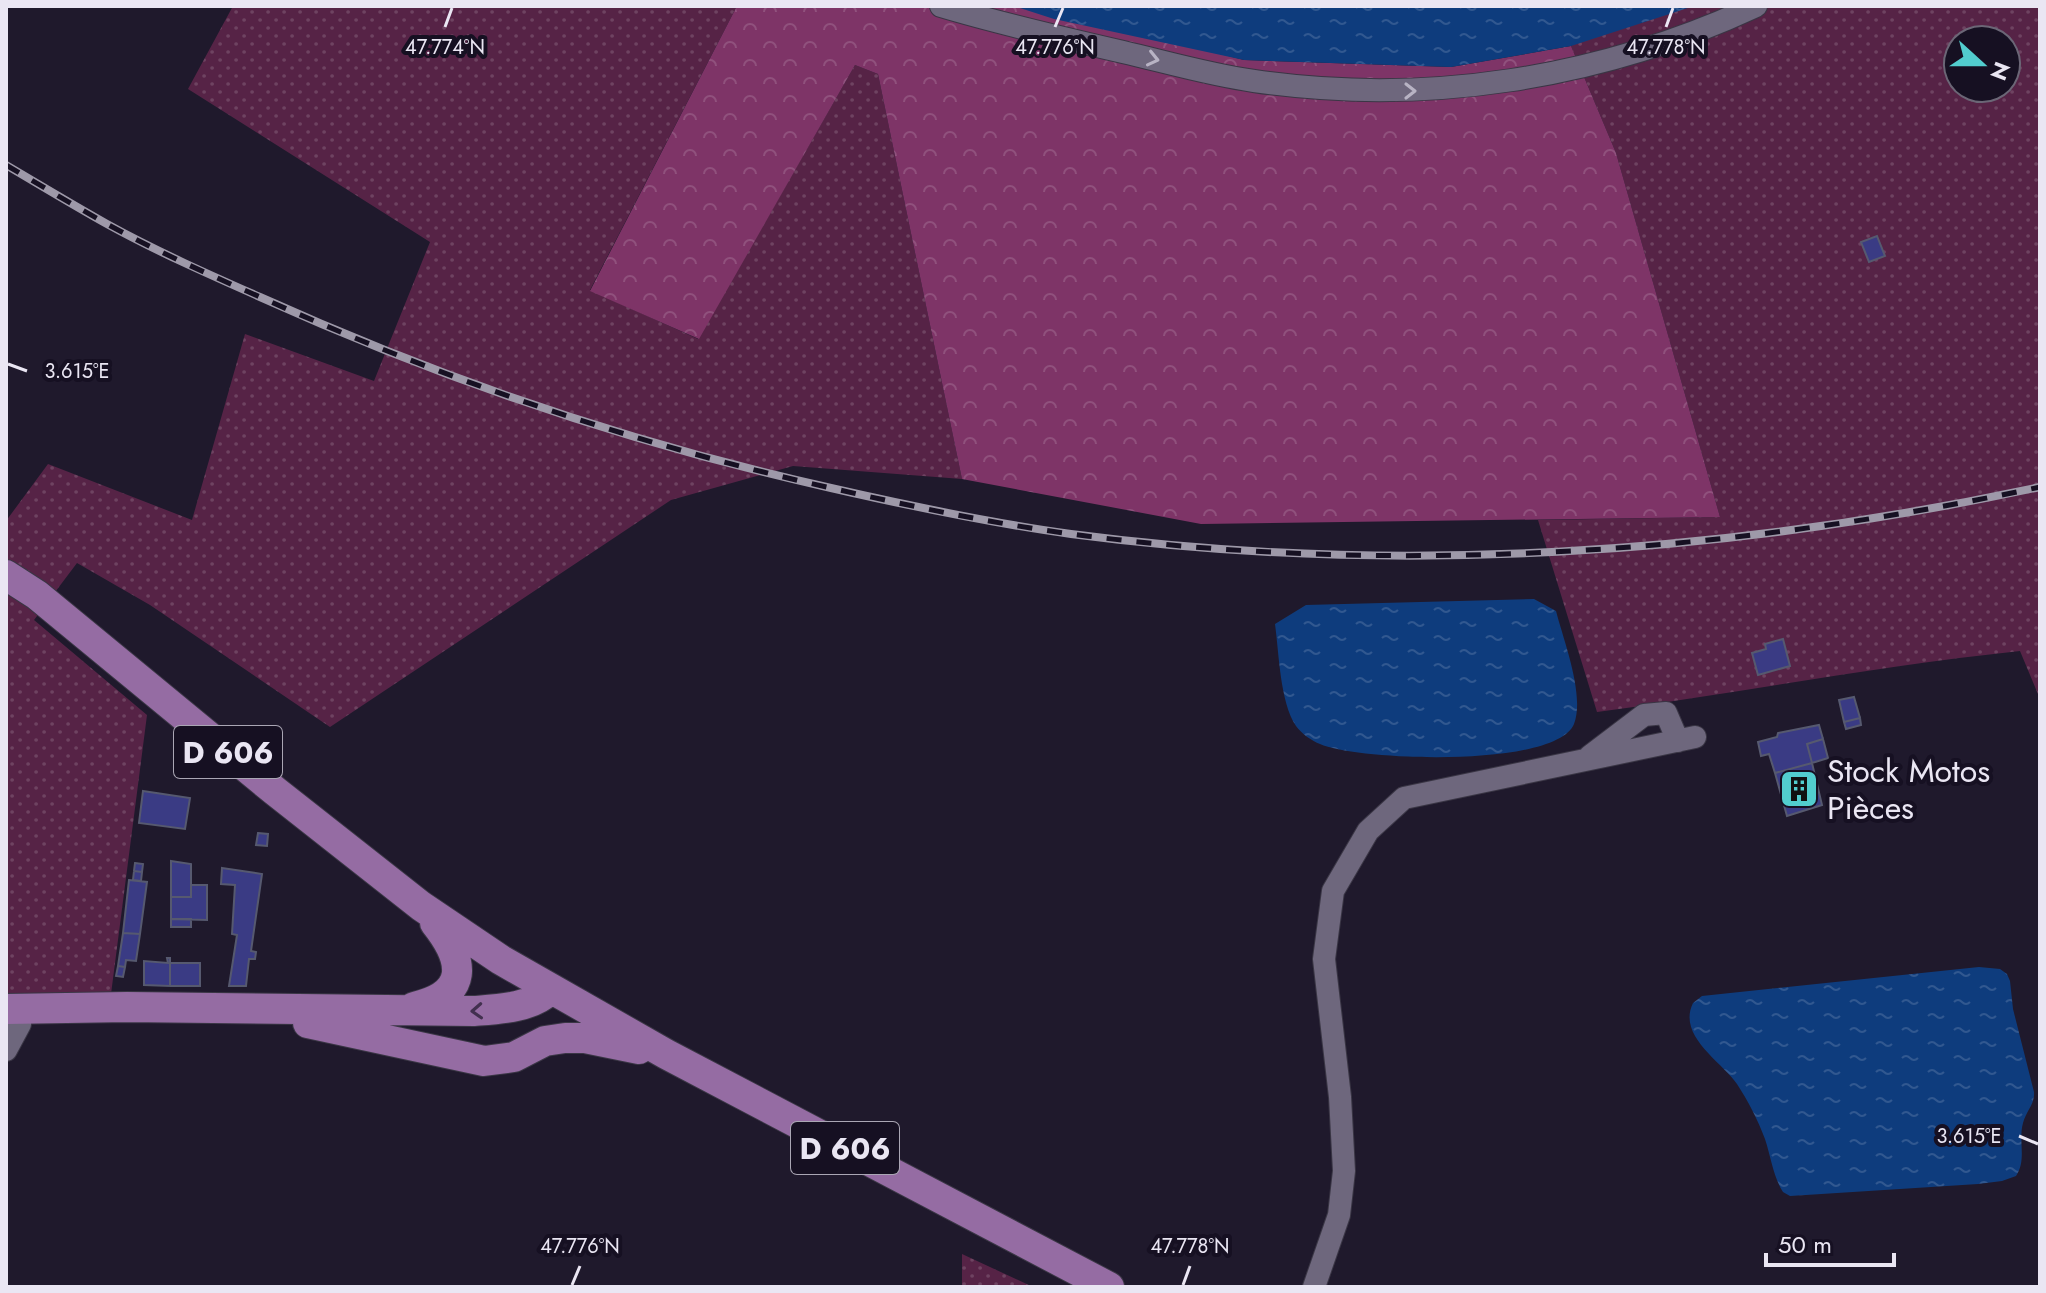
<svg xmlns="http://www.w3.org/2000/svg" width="2046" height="1293" font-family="Jost,sans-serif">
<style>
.grass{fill:url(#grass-dots);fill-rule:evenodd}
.forest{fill:url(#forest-crowns)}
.water{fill:url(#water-ripples)}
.building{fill:#3a3b84;stroke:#56596f;stroke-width:2}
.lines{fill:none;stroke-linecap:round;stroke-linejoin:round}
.minor-casing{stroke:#3a3645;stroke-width:24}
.major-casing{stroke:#3a3645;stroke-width:32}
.minor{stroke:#6e677d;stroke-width:22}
.major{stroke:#956ca3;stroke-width:30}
.rail-casing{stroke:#9e99a9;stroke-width:8}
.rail{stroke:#161022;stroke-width:5;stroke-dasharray:15;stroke-linecap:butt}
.oneway{stroke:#b8b3c4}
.oneway2{stroke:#42304f}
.ticks{fill:none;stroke:#eae6f3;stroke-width:3}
.labels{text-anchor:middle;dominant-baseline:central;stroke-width:8;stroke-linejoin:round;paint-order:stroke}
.shield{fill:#161022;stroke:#aaa6b4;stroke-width:2}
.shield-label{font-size:30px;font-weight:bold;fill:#eae6f3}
.poi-label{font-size:32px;fill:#eae6f3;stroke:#161022;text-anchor:start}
.ticks-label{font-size:20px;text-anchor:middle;fill:#eae6f3;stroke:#161022;stroke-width:8;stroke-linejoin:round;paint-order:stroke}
</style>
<defs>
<pattern id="grass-dots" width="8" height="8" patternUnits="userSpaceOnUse" patternTransform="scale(2)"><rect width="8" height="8" fill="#562346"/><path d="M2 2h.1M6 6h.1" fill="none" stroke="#6e4361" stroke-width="1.8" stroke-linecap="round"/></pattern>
<pattern id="forest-crowns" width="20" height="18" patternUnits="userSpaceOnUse" patternTransform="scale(2)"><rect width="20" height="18" fill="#7e3467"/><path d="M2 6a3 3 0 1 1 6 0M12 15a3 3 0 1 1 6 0" fill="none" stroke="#90517d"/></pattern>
<pattern id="water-ripples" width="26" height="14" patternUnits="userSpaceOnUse" patternTransform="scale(2)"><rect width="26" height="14" fill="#0e3c7d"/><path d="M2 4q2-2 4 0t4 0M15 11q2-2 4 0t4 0" fill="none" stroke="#315890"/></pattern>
</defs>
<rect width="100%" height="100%" fill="#1f192c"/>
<path class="grass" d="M233,6h504l-147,284 108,49 157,-274 23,9 84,405 -169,-13 -122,34 -341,227 -180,-122 -73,-42 -43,57 113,95 -36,279 -105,-1v-472l42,-57 144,56 53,-186 129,47 56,-139 -242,-153z
M1624,6h416v693l-20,-48c-142,15 -282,42 -423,61l-59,-192 182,-3 -104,-364 -45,-107zM1958,40h48v48h-48z
M962,1254l71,33h-71z"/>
<path class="forest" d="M737,6h293l214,54 207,7 120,-21 45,107 104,364 -519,7 -239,-45 -84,-405 -23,-9 -156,274 -109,-48z"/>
<path class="water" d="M1014,6h680l-123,40 -120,21 -207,-7 -190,-41z
M1534,599l22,12c8,31 29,84 18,113 -18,44 -215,37 -254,20 -8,-3 -18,-10 -24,-18 -16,-24 -17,-73 -21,-102l31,-19z
M1979,967l21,2 7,5 3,7 3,28 21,83c1,12 -8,19 -11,31 -5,18 4,37 -7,53l-14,5 -24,3 -188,12 -7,-4c-10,-16 -12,-35 -18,-53 -7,-19 -17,-38 -28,-55 -16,-23 -60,-48 -44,-81l9,-7z"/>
<path class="building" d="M1877,236l8,20 -16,6 -8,-20z
M1783,639l7,27 -32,9 -6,-22 14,-4 -1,-5z
M1854,697l6,21 -16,4 -5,-22z
M1860,718l1,7 -15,4 -2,-7z
M1819,725l4,14 -16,5 5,19 -37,10 -6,-19 -8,2 -3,-14 19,-5 1,-4z
M1823,739l5,19 -16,5 -5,-19z
M1812,763l10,42 -35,11 -12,-43z
M143,791l47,7 -5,31 -46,-6z
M258,833l10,1 -1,12 -11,-1z
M171,861l20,3v33h-20z
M135,863l8,1 -1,8 -8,-1z
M222,868l40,6 -11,77 5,1 -1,7h-6l-3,27h-17l8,-51 -5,-1 3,-49 -14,-1z
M134,871l8,1 -1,9 -8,-1z
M129,880l18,2 -7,52 -17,-1z
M191,885h16v35l-36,-1v-22h20z
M171,919h20v8h-20z
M123,933l17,1 -4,27 -10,-1 -1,7 -7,-1z
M167,958h3v28l-26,-1v-24l24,2z
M170,963h30v23h-30z
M118,966l7,1 -2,10 -7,-1z"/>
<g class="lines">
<g class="minor-casing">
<path id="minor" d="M941,6c60,18 121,32 182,46 43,10 87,23 131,29 171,25 345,-2 502,-75
M1590,756l54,-41 22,-2 12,28
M6,1050l14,-26 1,-15
M1314,1287l25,-72 5,-44 -4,-74 -16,-138 9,-68 35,-60 36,-33 291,-61"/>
</g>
<g class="major-casing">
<path id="major" d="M6,575l31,20 238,196 146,115 80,54 165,94 443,233
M414,1007c56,-13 51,-46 21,-84
M6,1009l121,-2 347,4c27,-2 56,-3 76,-21
M308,1023l176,38 30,-4 31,-16 20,-3h20l54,11"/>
</g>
<use href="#minor" class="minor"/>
<use href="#major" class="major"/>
<g class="rail-casing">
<path id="rail" d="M6,165c34,20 67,40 101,59 49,27 101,50 153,73 184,83 374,147 571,191 79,18 159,35 240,46 322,42 652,21 969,-47"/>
</g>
<use href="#rail" class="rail"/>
</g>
<defs><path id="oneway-chevron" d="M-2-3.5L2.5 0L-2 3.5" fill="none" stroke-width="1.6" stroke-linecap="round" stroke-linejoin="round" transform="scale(2)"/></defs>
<g class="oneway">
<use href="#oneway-chevron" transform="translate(1153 59) rotate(13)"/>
<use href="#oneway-chevron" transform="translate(1410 91)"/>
</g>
<use class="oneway2" href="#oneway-chevron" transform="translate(477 1011) rotate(177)"/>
<path class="ticks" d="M445,27l7,-19M1055,27l8,-19M1666,27l7,-19M8,364l19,7M2019,1136l19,8M572,1285l8,-19M1183,1285l7,-19"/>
<defs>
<g id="building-square" transform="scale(2)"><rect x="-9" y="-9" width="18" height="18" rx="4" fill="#52cdce" stroke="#161022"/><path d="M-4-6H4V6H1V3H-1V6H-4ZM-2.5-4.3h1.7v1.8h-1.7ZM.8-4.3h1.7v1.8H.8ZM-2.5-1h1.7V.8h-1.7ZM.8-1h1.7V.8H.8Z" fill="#111"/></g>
</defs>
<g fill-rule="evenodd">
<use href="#building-square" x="1799" y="789"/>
</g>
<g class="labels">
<g class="shield">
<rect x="174" y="726" width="108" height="52" rx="6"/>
<rect x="791" y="1122" width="108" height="52" rx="6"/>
</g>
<g class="shield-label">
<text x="228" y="752">D 606</text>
<text x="845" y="1148">D 606</text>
</g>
<g class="poi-label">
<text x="1827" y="771">Stock Motos<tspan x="1827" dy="37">Pièces</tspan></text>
</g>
</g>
<g class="ticks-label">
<text x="445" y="54">47.774°N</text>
<text x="1055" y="54">47.776°N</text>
<text x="1666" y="54">47.778°N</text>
<text x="77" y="378">3.615°E</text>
<text x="1969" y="1143">3.615°E</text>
<text x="580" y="1253">47.776°N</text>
<text x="1190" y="1253">47.778°N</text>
</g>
<rect width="2046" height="1293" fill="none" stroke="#eae6f3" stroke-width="16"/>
<g transform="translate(1982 64) rotate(111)"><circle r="38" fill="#161022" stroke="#6b6676" stroke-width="2"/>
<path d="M0-6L14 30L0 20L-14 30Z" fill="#52cdce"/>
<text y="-12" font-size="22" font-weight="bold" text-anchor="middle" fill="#eae6f3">N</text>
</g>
<path d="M1766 1253v12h128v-12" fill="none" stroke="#eae6f3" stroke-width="4"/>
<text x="1778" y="1253" font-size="24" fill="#eae6f3" stroke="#161022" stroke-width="6" paint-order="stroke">50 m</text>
</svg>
